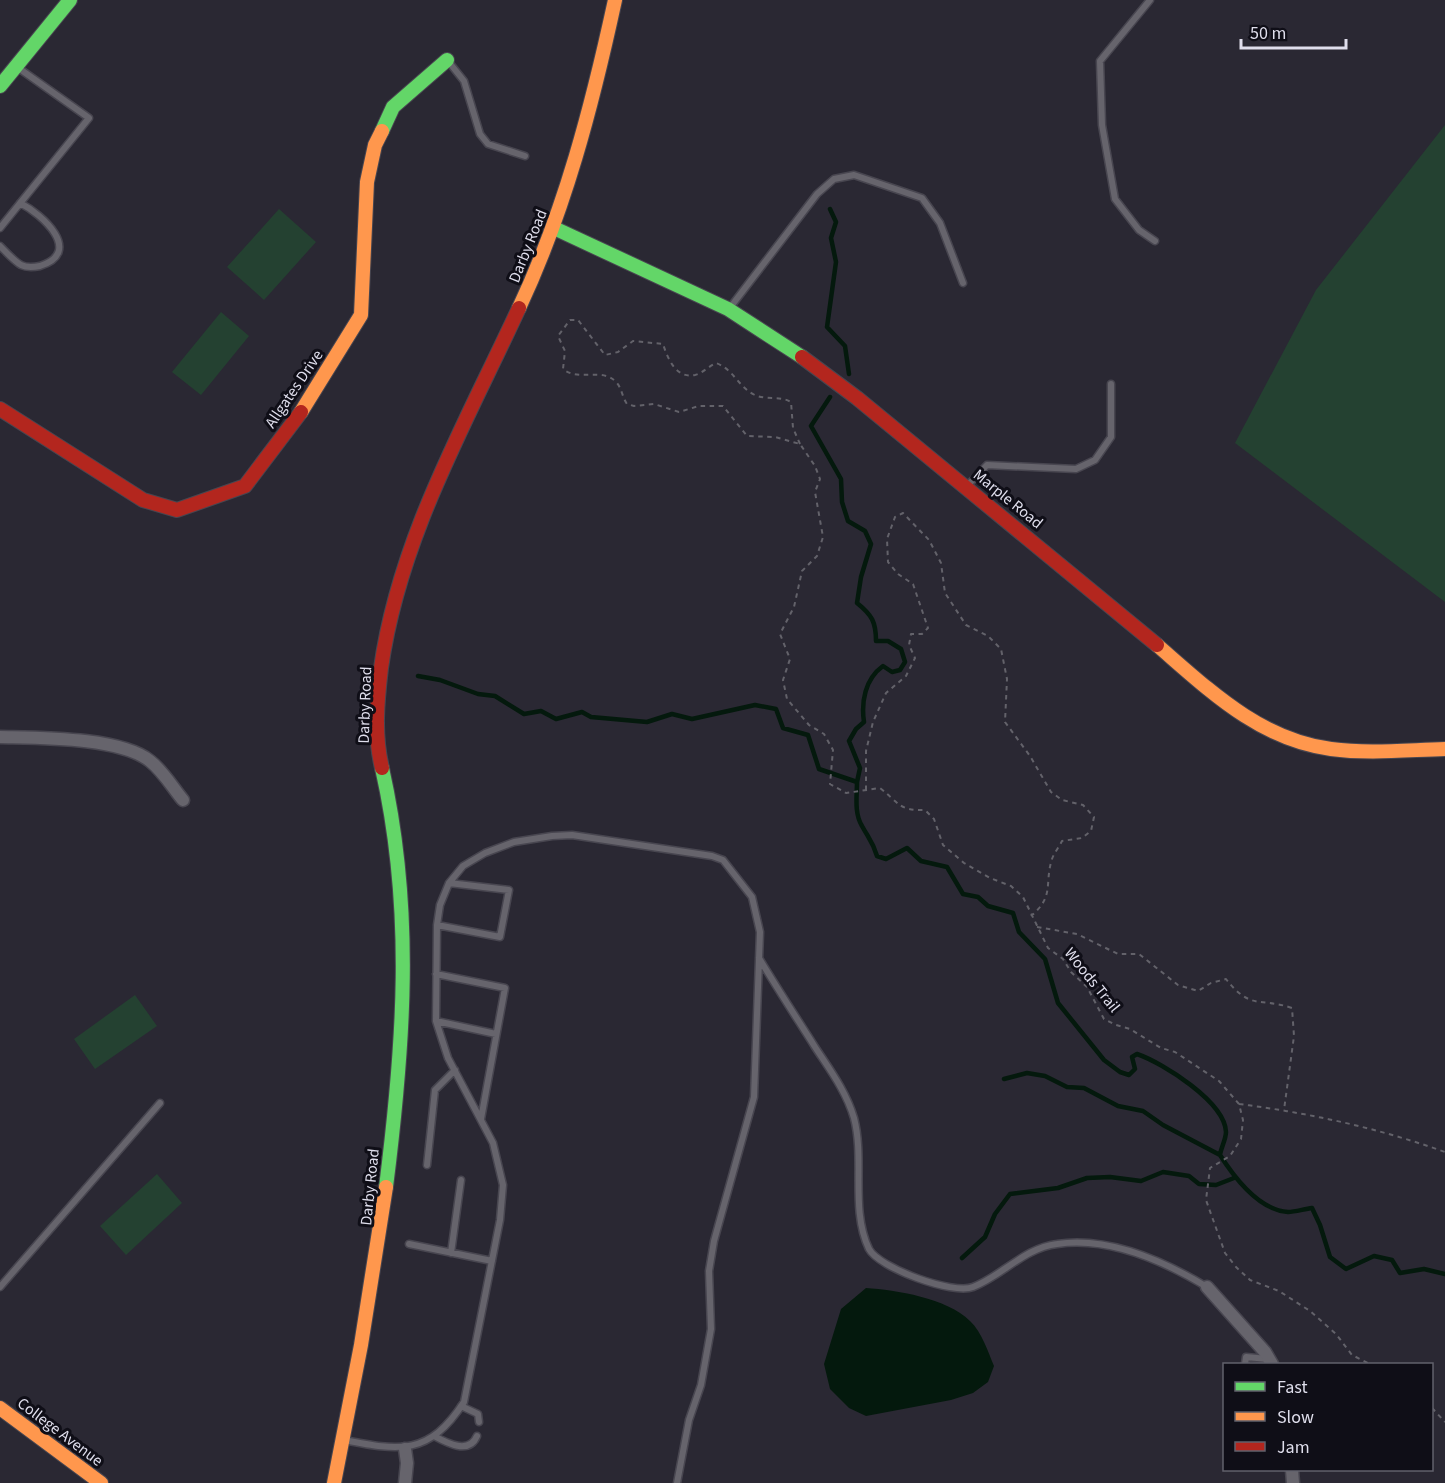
<svg xmlns="http://www.w3.org/2000/svg" width="1445" height="1483" font-family="'Source Sans 3',sans-serif">
<style>
.green{fill:#244131}
.water{fill:#04190d}
.lines{fill:none;stroke-linecap:round;stroke-linejoin:round}
.stream{stroke:#04190d;stroke-width:4.5}
.lane-casing{stroke:#484650;stroke-width:9}
.street-casing{stroke:#484650;stroke-width:15}
.fast-casing{stroke:#484650;stroke-width:16}
.slow-casing{stroke:#484650;stroke-width:16}
.jam-casing{stroke:#484650;stroke-width:16}
.path{stroke:#63626a;stroke-width:2;stroke-dasharray:4.5 4.5;stroke-linecap:butt}
.lane{stroke:#66646c;stroke-width:6}
.street{stroke:#66646c;stroke-width:12}
.fast{stroke:#63d668;stroke-width:14}
.slow{stroke:#ff974d;stroke-width:14}
.jam{stroke:#b3261e;stroke-width:14}
.labels{text-anchor:middle;dominant-baseline:central;stroke-width:6;stroke-linejoin:round;paint-order:stroke}
.street-label{font-size:16px;fill:#dfdeec;stroke:#0f0e17}
</style>
<rect width="100%" height="100%" fill="#2a2833"/>
<path class="green" d="M1445,125v477l-210,-159 81,-153z
M279,209l37,33 -52,58 -37,-33z
M221,312l28,24 -48,59 -29,-23z
M135,995l22,31 -62,43 -21,-30z
M157,1174l25,29 -56,52 -26,-29z"/>
<path class="water" d="M866,1288c30,2 81,10 104,33 12,11 18,31 24,45l-6,16 -15,11 -22,7 -85,16 -17,-8 -19,-19 -6,-25 17,-55z"/>
<g class="lines">
<path class="stream" d="M830,209l6,13 -5,16 5,24 -9,65 18,19 4,28
M830,397l-19,29 30,53 1,23 6,19 17,10 6,13 -10,33 -4,26c15,12 19,19 19,38h12l13,8 4,13 -5,8 -8,2 -9,-6c-18,13 -22,36 -19,56l-8,7 -7,12 11,27 -3,14
M418,676l22,4 38,14 17,2 29,18 17,-3 15,8 26,-7 9,5 56,5 25,-8 20,5 63,-14 21,4 7,19 25,7 11,34 38,13c0,14 -3,31 5,44 7,13 10,14 15,30l9,3 21,-11 14,13 26,6 16,27 15,3 10,9 25,7 6,19 26,27 13,44 46,57 16,12 9,3 6,-6 -3,-12 5,-3c26,9 88,48 89,78 0,7 -5,16 -6,23 14,22 39,55 68,57 7,0 16,-3 24,-4l8,17 10,32 16,12 28,-13 18,4 8,13 24,-4 21,5
M1004,1079l23,-6 18,3 22,11 17,1 34,18 25,5 20,14 57,30
M962,1258l23,-21 10,-23 15,-20 48,-6 29,-10 23,-1 31,4 22,-9 26,4 10,8 17,1 18,-7"/>
<g class="lane-casing">
<path id="lane" d="M1150,0l-50,61 2,64 13,74 24,31 16,11
M448,61l16,20 16,53 8,10 37,12
M0,228l89,-110 -72,-51
M0,246c6,6 14,15 21,19 6,3 14,2 19,1 44,-14 2,-52 -20,-63
M729,309l88,-115 17,-15 20,-4 68,23 18,25 23,60
M967,486l20,-21 89,4 19,-9 16,-23v-53
M437,925l63,12 9,-47 -60,-7
M759,958c18,30 37,59 56,89 15,23 31,44 39,71 11,42 -4,91 15,131 10,19 84,46 104,38 29,-11 51,-39 84,-43 52,-8 107,17 150,43
M436,974l69,14 -24,131
M436,1021l60,13
M427,1165l8,-75 20,-20
M409,1244l83,17
M451,1253l10,-73
M0,1287l160,-184
M1245,1364l1,-7 22,2
M461,1406l17,8 1,8
M434,1436c13,7 35,19 43,0
M344,1440c56,11 85,16 120,-38l36,-182 3,-35 -10,-42 -45,-85 -12,-37 1,-96 3,-20 9,-22 14,-17 22,-13 29,-11 38,-6 20,-1 140,21 11,4 29,37 8,35 -6,165 -40,144 -5,30 2,58 -10,56 -12,35 -12,63"/>
</g>
<g class="street-casing">
<path id="street" d="M0,737c39,1 120,0 150,24 13,10 23,27 33,39
M1207,1287l58,65 7,12
M405,1449l2,14 -2,20
M1292,1470l1,13"/>
</g>
<g class="fast-casing">
<path id="fast" d="M0,86l70,-86
M382,131l11,-24 54,-47
M554,228l174,81 74,48
M382,768c32,142 22,276 4,419"/>
</g>
<g class="slow-casing">
<path id="slow" d="M519,308c46,-98 73,-202 96,-308
M301,412l60,-97 6,-133 8,-37 7,-14
M1157,645c52,45 103,95 174,104 37,5 76,1 114,0
M0,1408l101,75
M334,1483l27,-138 25,-158"/>
</g>
<g class="jam-casing">
<path id="jam" d="M802,357l55,41 300,247
M0,409l143,91 34,10 68,-24 56,-74
M382,768c-8,-33 -5,-66 -1,-100 18,-129 84,-243 138,-360"/>
</g>
<path class="path" d="M800,444l-7,-16 -2,-26c-12,-7 -26,-1 -38,-8 -15,-8 -20,-25 -37,-31 -7,3 -13,10 -21,12 -19,4 -27,-16 -32,-31l-30,-3 -15,11 -13,3 -27,-35h-8l-12,16 7,15 -2,18c16,13 39,-2 53,13 6,6 6,15 11,22l7,2 20,-2 25,8 20,-6h24l24,30 28,1 25,7 15,22 5,13 -5,13 8,45 -6,19 -15,15 -8,36 -14,27 10,25 -7,21 4,19 22,26 15,9 9,16 -3,34 16,9 34,-5c19,15 19,23 45,22l9,9 9,26 21,18 26,15 21,8 12,11 25,51 15,11 8,13 16,15 17,32 12,6 14,4 31,19 14,4 44,29 20,23 4,16 -2,19 -11,17 -20,12 -4,32 19,53 11,14 14,13 29,11 31,20 26,23 16,21 18,9
M866,790v-39l7,-29 13,-29 20,-17 9,-18 -6,-13 2,-11h11l6,-6 -15,-44 -15,-10 -10,-12 -1,-23 8,-22 8,-4 26,27 12,23 4,30 21,32 22,11 13,13 6,30 -2,43 25,34 21,36 11,8 21,5 11,12 -3,14 -9,7 -20,3c-3,6 -8,12 -10,18 -8,25 3,37 -21,57
M1037,927l40,7 41,20h21l39,31 20,6 13,-8 15,-4c25,32 34,18 66,29l2,28 -10,74
M1239,1104c70,9 139,24 206,48
M1432,1408l13,14"/>
<use href="#lane" class="lane"/>
<use href="#street" class="street"/>
<use href="#fast" class="fast"/>
<use href="#slow" class="slow"/>
<use href="#jam" class="jam"/>
</g>
<g class="labels">
<g class="street-label">
<text transform="translate(528 246) rotate(-68)">Darby Road</text>
<text transform="translate(294 389) rotate(-56)">Allgates Drive</text>
<text transform="translate(1008 499) rotate(39)">Marple Road</text>
<text transform="translate(365 705) rotate(-88)">Darby Road</text>
<text transform="translate(1092 980) rotate(51)">Woods Trail</text>
<text transform="translate(370 1187) rotate(-84)">Darby Road</text>
<text transform="translate(60 1432) rotate(37)">College Avenue</text>
</g>
</g>
<rect x="1223" y="1363" width="210" height="108" fill="#0f0e17" stroke="#62616c" stroke-width="1.5"/>
<rect x="1235" y="1382" width="30" height="9" fill="#63d668" stroke="#62616c" stroke-width="1.5"/>
<text x="1277" y="1393" font-size="18" fill="#dfdeec">Fast</text>
<rect x="1235" y="1412" width="30" height="9" fill="#ff974d" stroke="#62616c" stroke-width="1.5"/>
<text x="1277" y="1423" font-size="18" fill="#dfdeec">Slow</text>
<rect x="1235" y="1442" width="30" height="9" fill="#b3261e" stroke="#62616c" stroke-width="1.5"/>
<text x="1277" y="1453" font-size="18" fill="#dfdeec">Jam</text>
<path d="M1241 39v9h105v-9" fill="none" stroke="#dfdeec" stroke-width="3"/>
<text x="1250" y="39" font-size="18" fill="#dfdeec" stroke="#0f0e17" stroke-width="4.5" paint-order="stroke">50 m</text>
</svg>
